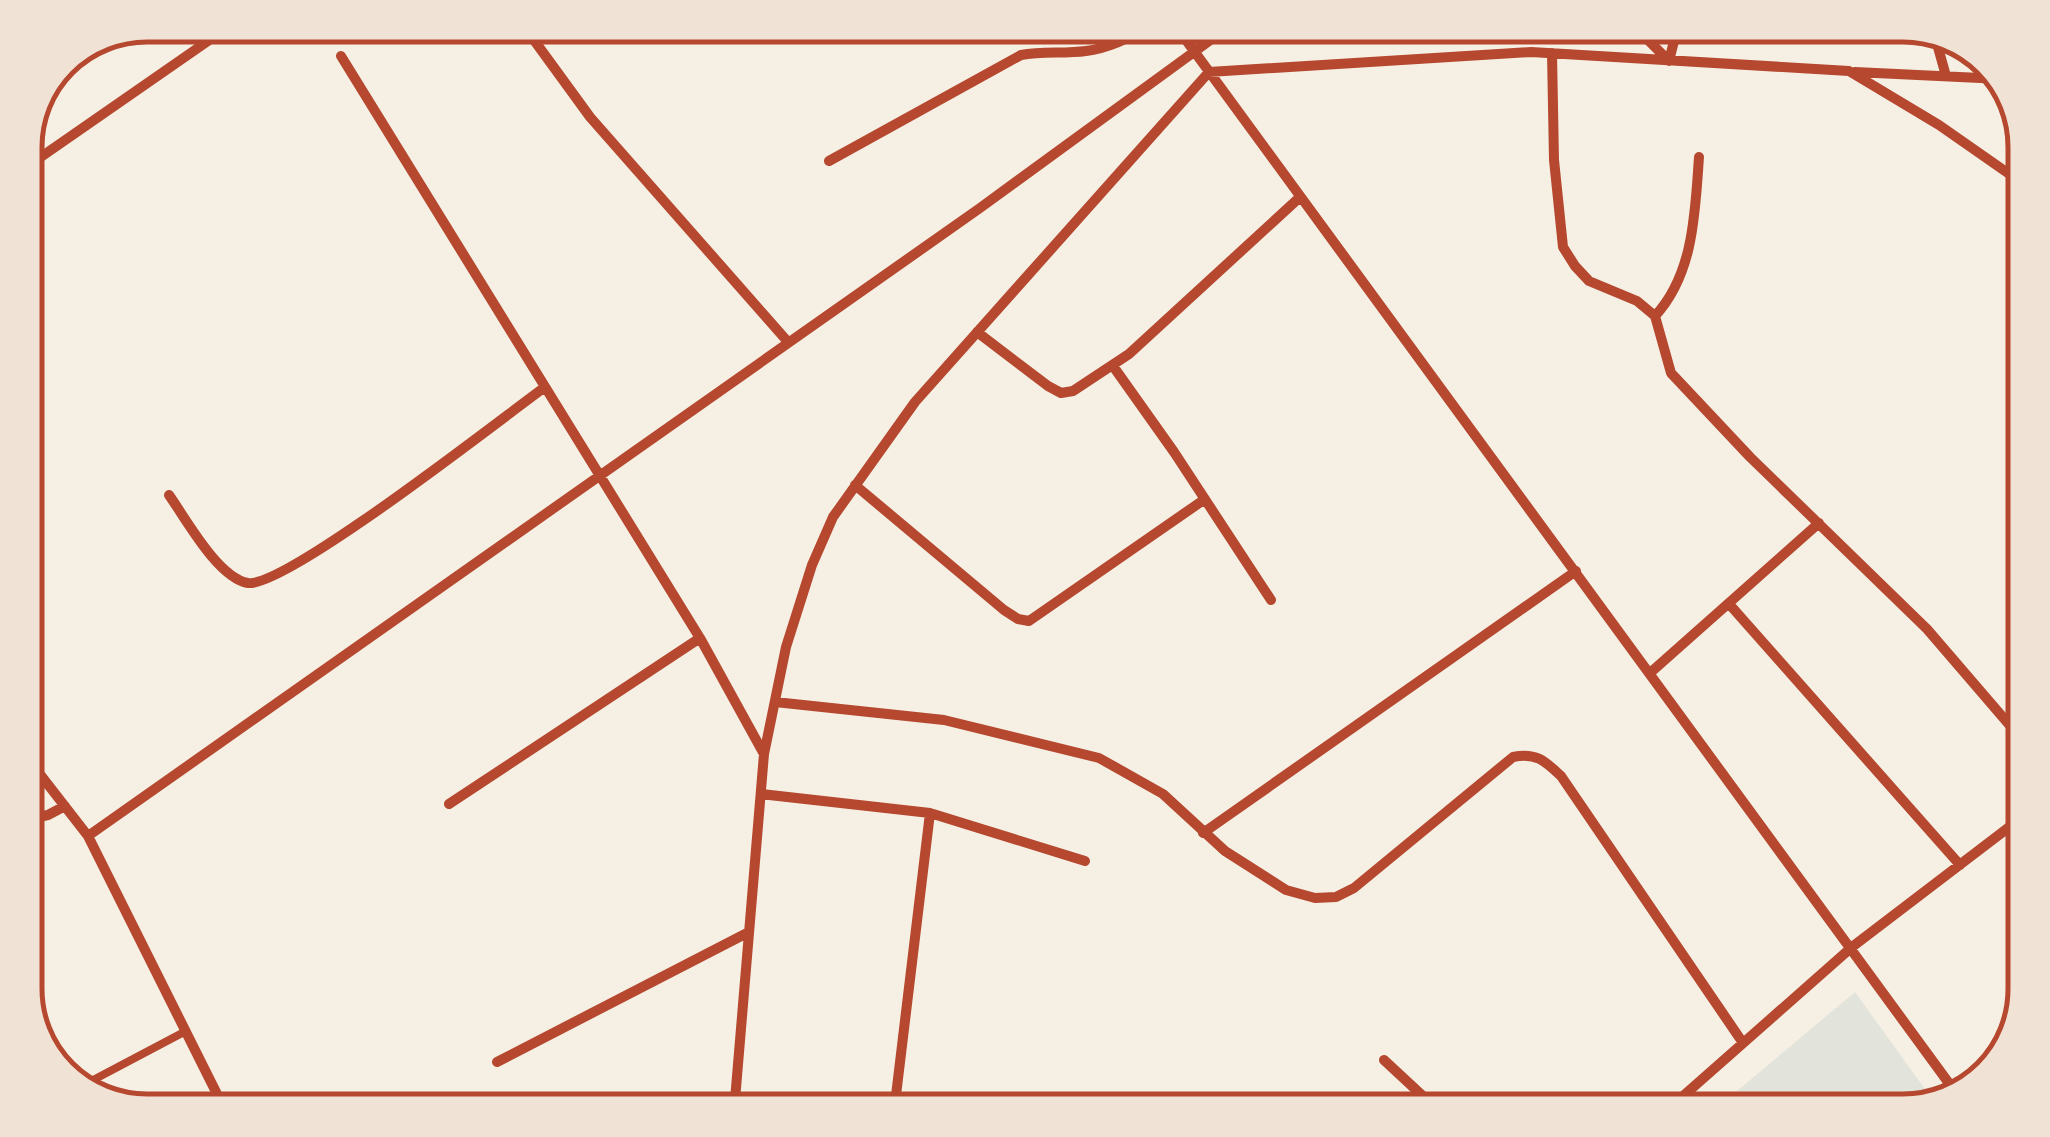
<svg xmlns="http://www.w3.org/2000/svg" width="2050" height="1137" font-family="Raleway,sans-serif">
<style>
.green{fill:#e2e4dc}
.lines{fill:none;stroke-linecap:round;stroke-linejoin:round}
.service{stroke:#b5482f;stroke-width:8}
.minor{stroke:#b5482f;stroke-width:10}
.rim{fill:none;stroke:#b5482f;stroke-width:5}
</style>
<rect width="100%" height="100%" fill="#f6efe4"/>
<path class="green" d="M1855,992l80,111 -32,9h-191z"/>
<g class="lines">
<path class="service" d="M78,1088l108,-57"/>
<path class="minor" d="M523,25l67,92 198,225
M1175,25l784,1072
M1613,25l32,12 24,24
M1934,33l12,43
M1552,53l2,107 9,87 12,19 14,15 48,20 18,15 16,57 79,84 177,172 98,114
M341,56l359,582 64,116
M1669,61l9,-36
M1855,72l146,7
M829,161l192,-106c22,-4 43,-1 65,-4 24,-3 46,-15 68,-26
M25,168l206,-143
M1655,316c39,-42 40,-104 44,-159
M977,332l71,54 13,7 12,-2 56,-37 170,-156
M1113,366l61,86 97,148
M855,485l149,125 14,9 11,2 176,-122
M169,495c17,24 49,83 79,88 38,5 254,-165 297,-196
M1730,605l230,260
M1650,673l169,-150
M775,702l169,18 155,38 64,36 62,57 61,39 29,8 21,-1 18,-9 159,-131c23,-5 32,4 48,19l182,267
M25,755l63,81 138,276
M761,794l169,19 155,48
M449,804l251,-166
M25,820l23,-5 17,-9
M1203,833l373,-262
M88,836l892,-628 251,-183
M1384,1060l56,52
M497,1062l252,-130
M734,1112l30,-358 22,-107 26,-82 21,-48 82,-115 294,-330 322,-20 318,19 90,54 86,60
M894,1112l36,-299
M1665,1112l187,-165 173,-132"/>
</g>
<path d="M0 0H2050V1137H0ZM147 42H1903A105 105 0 0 1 2008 147V989A105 105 0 0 1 1903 1094H147A105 105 0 0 1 42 989V147A105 105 0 0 1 147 42Z" fill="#f1e2d6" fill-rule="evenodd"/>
<path class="rim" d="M147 42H1903A105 105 0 0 1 2008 147V989A105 105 0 0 1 1903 1094H147A105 105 0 0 1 42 989V147A105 105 0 0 1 147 42Z"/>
</svg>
